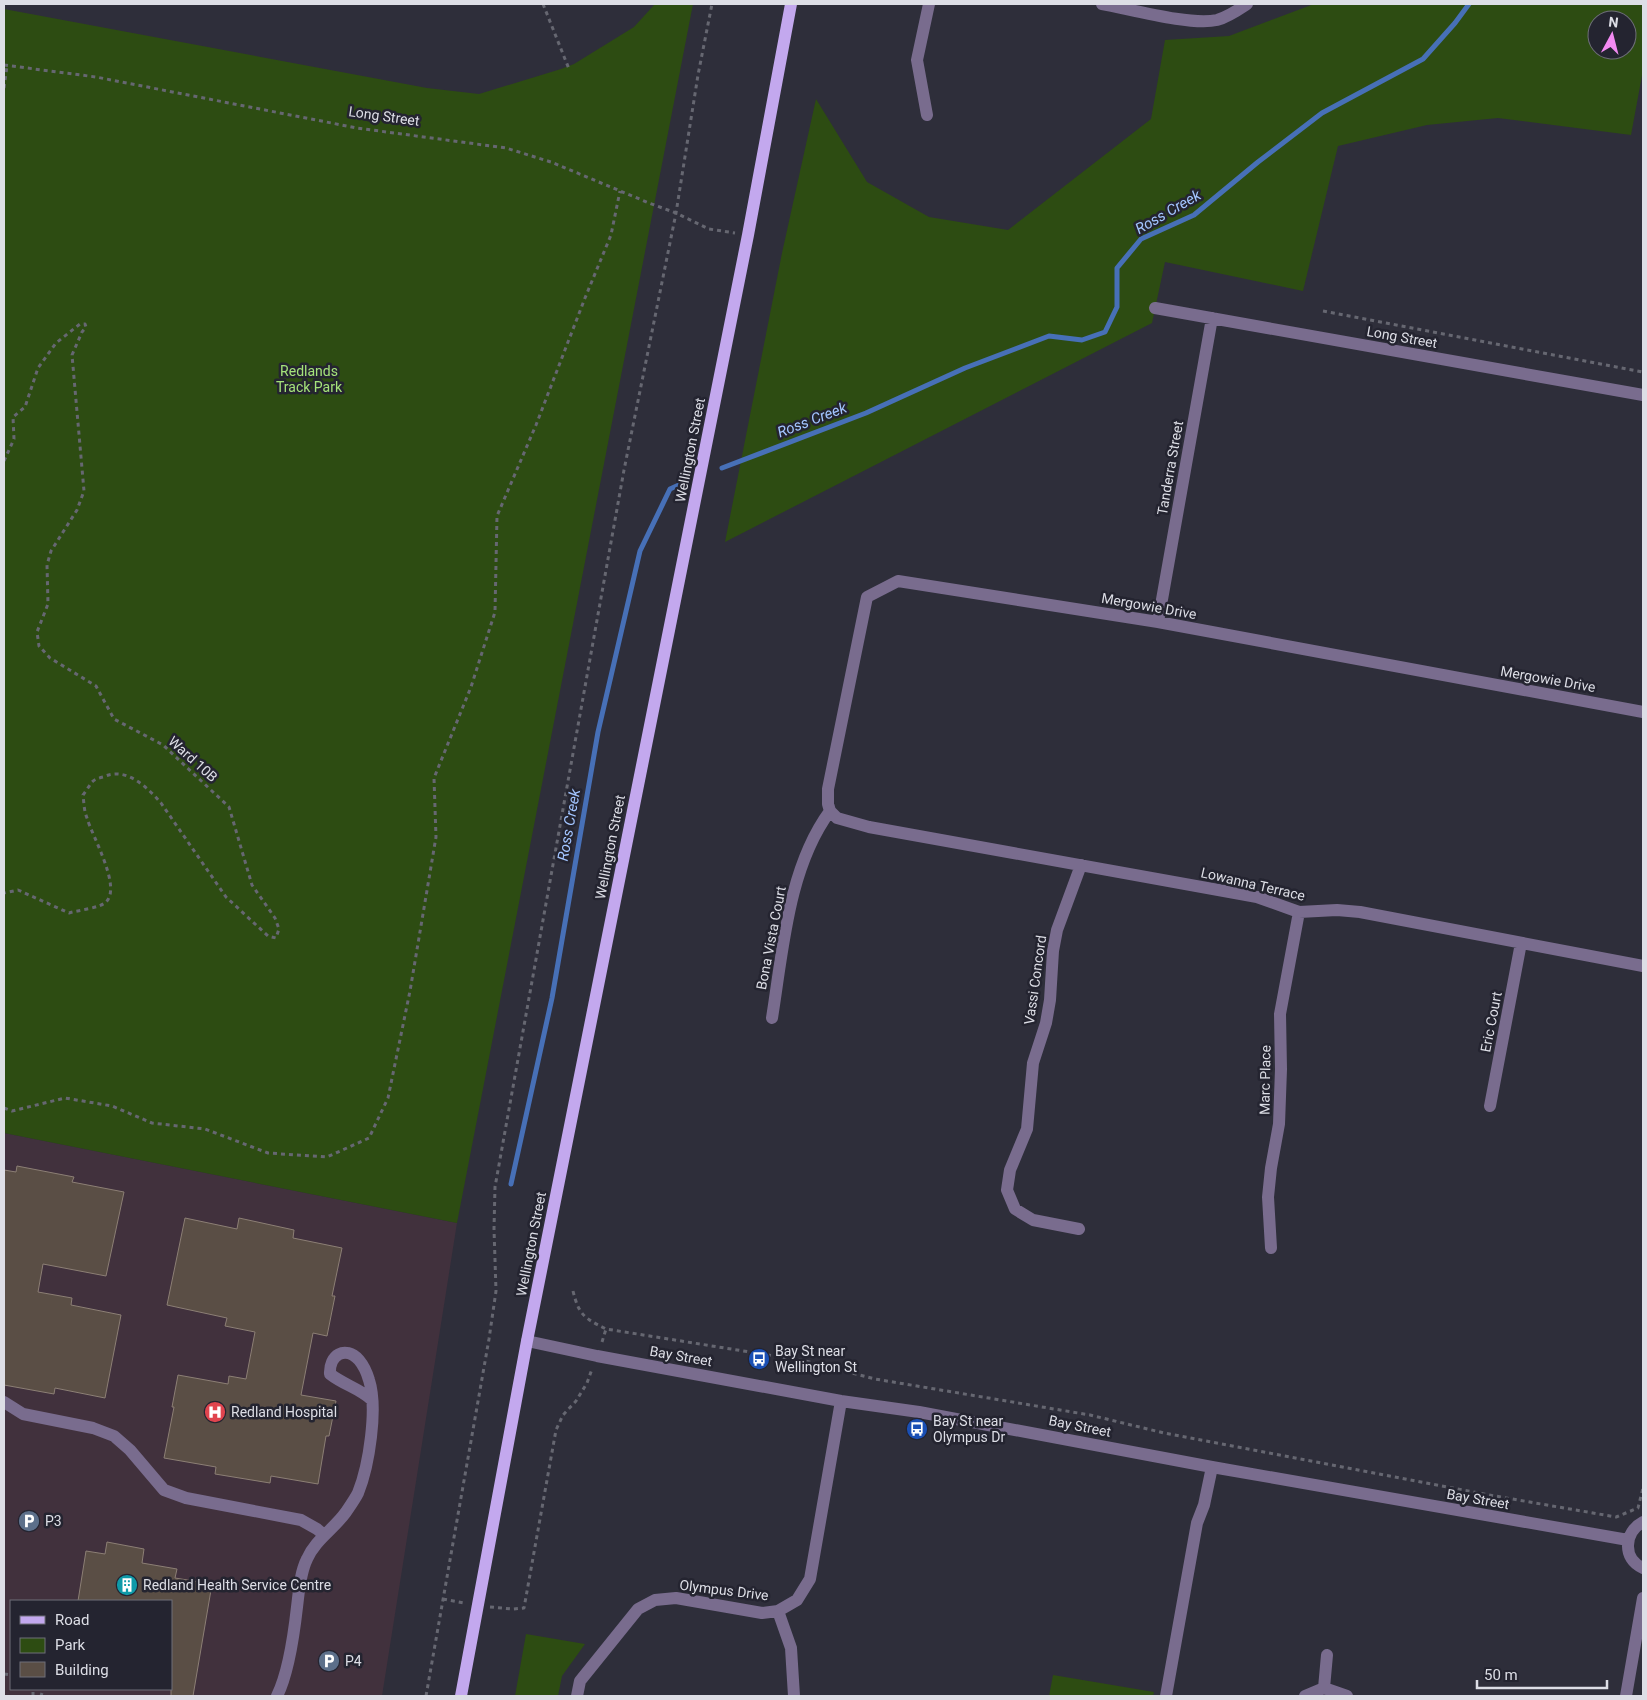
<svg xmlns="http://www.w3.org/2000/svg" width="1647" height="1700" font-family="Roboto,sans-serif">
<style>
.medical{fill:#41313d;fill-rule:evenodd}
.green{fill:#2d4c12;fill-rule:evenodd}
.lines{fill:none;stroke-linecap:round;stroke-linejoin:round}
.stream{stroke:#4770b7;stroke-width:5}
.building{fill:#5a4e45;stroke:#8c7f75}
.path{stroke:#666771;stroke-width:3;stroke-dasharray:4 4;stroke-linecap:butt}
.minor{stroke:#796c8e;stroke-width:12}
.major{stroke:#c3a8ee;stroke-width:12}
.labels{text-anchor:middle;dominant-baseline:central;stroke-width:5;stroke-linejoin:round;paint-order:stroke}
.street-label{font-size:14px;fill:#dddee6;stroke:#242430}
.park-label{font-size:14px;fill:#a5e37a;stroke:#242430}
.poi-label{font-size:14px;fill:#dddee6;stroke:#242430;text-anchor:start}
.water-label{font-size:15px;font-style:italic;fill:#a3c5ff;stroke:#242430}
</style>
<rect width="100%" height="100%" fill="#2e2e3a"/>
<path class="medical" d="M4,1133l453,90 -75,473h-378zM11,1601h160v88h-160z"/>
<path class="green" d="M655,4h38l-236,1219 -453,-90v-1124l423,79 52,6 82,-25 13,-5 60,-37z
M1314,4h329v66l-12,65 -133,-17 -71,7 -89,21 -35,145 -138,-29 -13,61 -427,219 57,-289 34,-154 51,83 62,35 79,13 143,-111 14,-79 64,-4zM1597,20h30v30h-30z
M526,1634l59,10 -23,32 -4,20h-43z
M1053,1675l101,17 -1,4h-104z"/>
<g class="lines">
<path class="stream" d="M722,468l144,-55 99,-45 84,-32 33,4 23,-8 12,-25v-39l24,-29 53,-24 64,-53 64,-49 101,-54 32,-36 14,-19
M511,1184l41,-186 46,-266 42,-181 30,-62 11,-5"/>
</g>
<path class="building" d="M17,1166l57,11 -2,5 52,10 -18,84 -63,-12 -5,28 34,6 -1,7 50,10 -16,83 -50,-10 -1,6 -50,-9v-215l12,2z
M185,1218l52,11 2,-11 55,12 -1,8 49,10 -10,48h3l-8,40 -14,-3 -12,62 35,6 -7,35h-3l-8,48 -47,-8 -1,7 -55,-9 1,-7 -52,-9 10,-51h-2l6,-32 50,9 1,-8 17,3 9,-47 -30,-6 2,-8 -60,-13z
M107,1542l37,7 -2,14 35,6 -2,9 37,6 -19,112h-22v-95h-93l8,-50 19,3z"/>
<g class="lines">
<path class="path" d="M543,4l26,65
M4,65l92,12 261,51 149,20 45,14 98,41 27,10 33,16 26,4
M4,88l3,-22
M1323,311l320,61
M4,461l10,-22 -1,-22 12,-10 13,-39 18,-25 24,-19h5l1,3 -4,5 -10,23 12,136 -7,19 -26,41 -4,14 1,39 -11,28 2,14 11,12 46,28 18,33 49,26 66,62 23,78 23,33 4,11 -3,9 -8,-2 -42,-39 -65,-94c-14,-16 -35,-37 -58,-26 -4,1 -8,2 -11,5 -3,4 -6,9 -9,13 1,8 1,16 4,23 5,18 35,69 19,84 -6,6 -27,8 -37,11l-51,-23 -14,3
M4,1108l8,3 53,-13 47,8 40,17 53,6 63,24 59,4 42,-19 19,-40 22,-107 26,-154 -2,-59 37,-91 24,-75 2,-96 39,-91 49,-127 26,-63 9,-44
M573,1291c6,24 11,27 33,38l200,32 69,18 215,36 74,18 331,63 121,21 22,-9 5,-20
M602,1342l4,-13
M443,1599l21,4
M490,1607l23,2 11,-1 32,-178 7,-15 13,-14 11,-18 5,-14
M4,1674l7,1
M33,1696v-7
M41,1696l1,-3
M426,1696l63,-357 7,-48 -2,-62 1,-42 129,-717 52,-257 22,-138 14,-71"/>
<path class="minor" d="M1102,4c28,5 89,22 115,16 11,-3 21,-10 30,-16
M927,115l-10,-55 12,-56
M1155,308l488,87
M1158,622l54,-304
M830,811l-2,-7v-15l39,-192 31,-16 260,41 485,90
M830,811l7,7 32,9 388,70 42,15 38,-2 23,2 283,54
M772,1018c11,-68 16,-150 58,-207
M1490,1106l31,-163
M1079,1229l-46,-9 -18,-11 -8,-19 3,-20 17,-41 6,-66 13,-40 4,-23 3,-49 4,-21 24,-65
M1271,1248l-3,-51 3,-29 8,-44 2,-55 -1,-55 19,-102
M527,1341l70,15 244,45 78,11 293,55 416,73
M4,1402l19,12 70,14 21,8 16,14 34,40 22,8 115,22 16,9 7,6
M1643,1522c-19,10 -21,37 0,46
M778,1611l13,37 3,48
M1324,1688l23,8
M277,1696c12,-24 17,-62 20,-89 2,-16 3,-34 10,-48 8,-19 27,-30 39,-47 4,-6 9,-13 12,-19 11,-27 20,-85 11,-113 -2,-7 -5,-14 -10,-20 -14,-15 -30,-5 -29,14 14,11 29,14 42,26
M577,1696l3,-15 58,-72 17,-9 21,-2 86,15 16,-2 19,-11 13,-21 31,-178
M1166,1696l31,-173 7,-18 8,-38
M1305,1696l19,-8 3,-33
M1626,1696l17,-98"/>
<path class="major" d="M461,1696l66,-355 221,-1106 43,-231"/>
</g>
<defs>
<g id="bus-disc" transform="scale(1.125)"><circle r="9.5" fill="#1a4fb4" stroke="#242430"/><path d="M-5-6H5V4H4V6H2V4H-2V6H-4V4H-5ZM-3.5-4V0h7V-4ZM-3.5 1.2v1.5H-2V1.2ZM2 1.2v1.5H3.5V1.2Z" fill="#fff"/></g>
<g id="hospital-disc" transform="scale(1.125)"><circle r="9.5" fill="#e0444e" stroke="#242430"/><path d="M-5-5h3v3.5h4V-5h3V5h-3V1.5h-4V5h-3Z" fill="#fff"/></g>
<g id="parking-disc" transform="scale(1.125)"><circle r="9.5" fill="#5c6f8a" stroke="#242430"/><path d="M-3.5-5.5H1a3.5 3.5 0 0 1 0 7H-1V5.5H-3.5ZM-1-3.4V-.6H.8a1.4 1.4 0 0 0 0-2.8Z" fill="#fff"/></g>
<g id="building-disc" transform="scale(1.125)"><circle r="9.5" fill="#0f9aa8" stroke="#242430"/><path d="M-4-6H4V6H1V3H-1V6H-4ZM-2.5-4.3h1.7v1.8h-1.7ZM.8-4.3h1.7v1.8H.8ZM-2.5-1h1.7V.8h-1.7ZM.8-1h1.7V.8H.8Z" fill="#fff"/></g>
</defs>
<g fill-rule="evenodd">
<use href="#bus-disc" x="759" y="1359"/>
<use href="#hospital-disc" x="215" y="1412"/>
<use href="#bus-disc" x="917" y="1429"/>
<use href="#parking-disc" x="29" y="1521"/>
<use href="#building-disc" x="127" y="1585"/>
<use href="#parking-disc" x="329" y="1661"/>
</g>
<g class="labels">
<g class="street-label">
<text transform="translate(384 116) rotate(8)">Long Street</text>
<text transform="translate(1402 337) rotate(10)">Long Street</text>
<text transform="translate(690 450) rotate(-79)">Wellington Street</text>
<text transform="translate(1170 468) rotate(-80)">Tanderra Street</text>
<text transform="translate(1149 606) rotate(10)">Mergowie Drive</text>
<text transform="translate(1548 679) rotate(10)">Mergowie Drive</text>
<text transform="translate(193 759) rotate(42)">Ward 10B</text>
<text transform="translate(610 847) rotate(-79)">Wellington Street</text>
<text transform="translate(1253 884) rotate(13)">Lowanna Terrace</text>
<text transform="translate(771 938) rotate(-79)">Bona Vista Court</text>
<text transform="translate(1035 980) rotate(-82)">Vassi Concord</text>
<text transform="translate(1491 1022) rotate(-79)">Eric Court</text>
<text transform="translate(1265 1080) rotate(-89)">Marc Place</text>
<text transform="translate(531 1244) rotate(-79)">Wellington Street</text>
<text transform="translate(681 1356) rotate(10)">Bay Street</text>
<text transform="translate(1080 1426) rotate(11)">Bay Street</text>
<text transform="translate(1478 1499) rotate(10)">Bay Street</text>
<text transform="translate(724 1590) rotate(7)">Olympus Drive</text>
</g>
<g class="park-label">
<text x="309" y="371">Redlands<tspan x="309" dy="16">Track Park</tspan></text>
</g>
<g class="poi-label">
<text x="775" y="1351">Bay St near<tspan x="775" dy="16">Wellington St</tspan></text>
<text x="231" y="1412">Redland Hospital</text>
<text x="933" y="1421">Bay St near<tspan x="933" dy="16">Olympus Dr</tspan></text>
<text x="45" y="1521">P3</text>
<text x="143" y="1585">Redland Health Service Centre</text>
<text x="345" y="1661">P4</text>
</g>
<g class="water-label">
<text transform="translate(1168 212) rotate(-30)">Ross Creek</text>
<text transform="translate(812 420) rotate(-21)">Ross Creek</text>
<text transform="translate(569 825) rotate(-80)">Ross Creek</text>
</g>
</g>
<rect width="1647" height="1700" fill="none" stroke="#dddee6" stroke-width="10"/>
<rect x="10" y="1600" width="162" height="90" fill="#242430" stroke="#6e6e79"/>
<rect x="20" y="1616" width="25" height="8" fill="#c3a8ee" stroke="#6e6e79"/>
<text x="55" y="1625" font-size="15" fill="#dddee6">Road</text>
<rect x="20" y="1638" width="25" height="15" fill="#2d4c12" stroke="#6e6e79"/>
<text x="55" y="1650" font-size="15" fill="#dddee6">Park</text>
<rect x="20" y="1662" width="25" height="15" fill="#5a4e45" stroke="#6e6e79"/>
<text x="55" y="1675" font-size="15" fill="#dddee6">Building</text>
<g transform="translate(1612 35) rotate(7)"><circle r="24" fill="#242430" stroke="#6e6e79"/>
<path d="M0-4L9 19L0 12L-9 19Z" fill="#f38af2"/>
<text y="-8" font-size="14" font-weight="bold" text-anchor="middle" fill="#dddee6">N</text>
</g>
<path d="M1477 1680v8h130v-8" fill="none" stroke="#dddee6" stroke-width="2.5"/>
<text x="1484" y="1680" font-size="15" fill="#dddee6" stroke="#242430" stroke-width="4" paint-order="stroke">50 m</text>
</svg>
